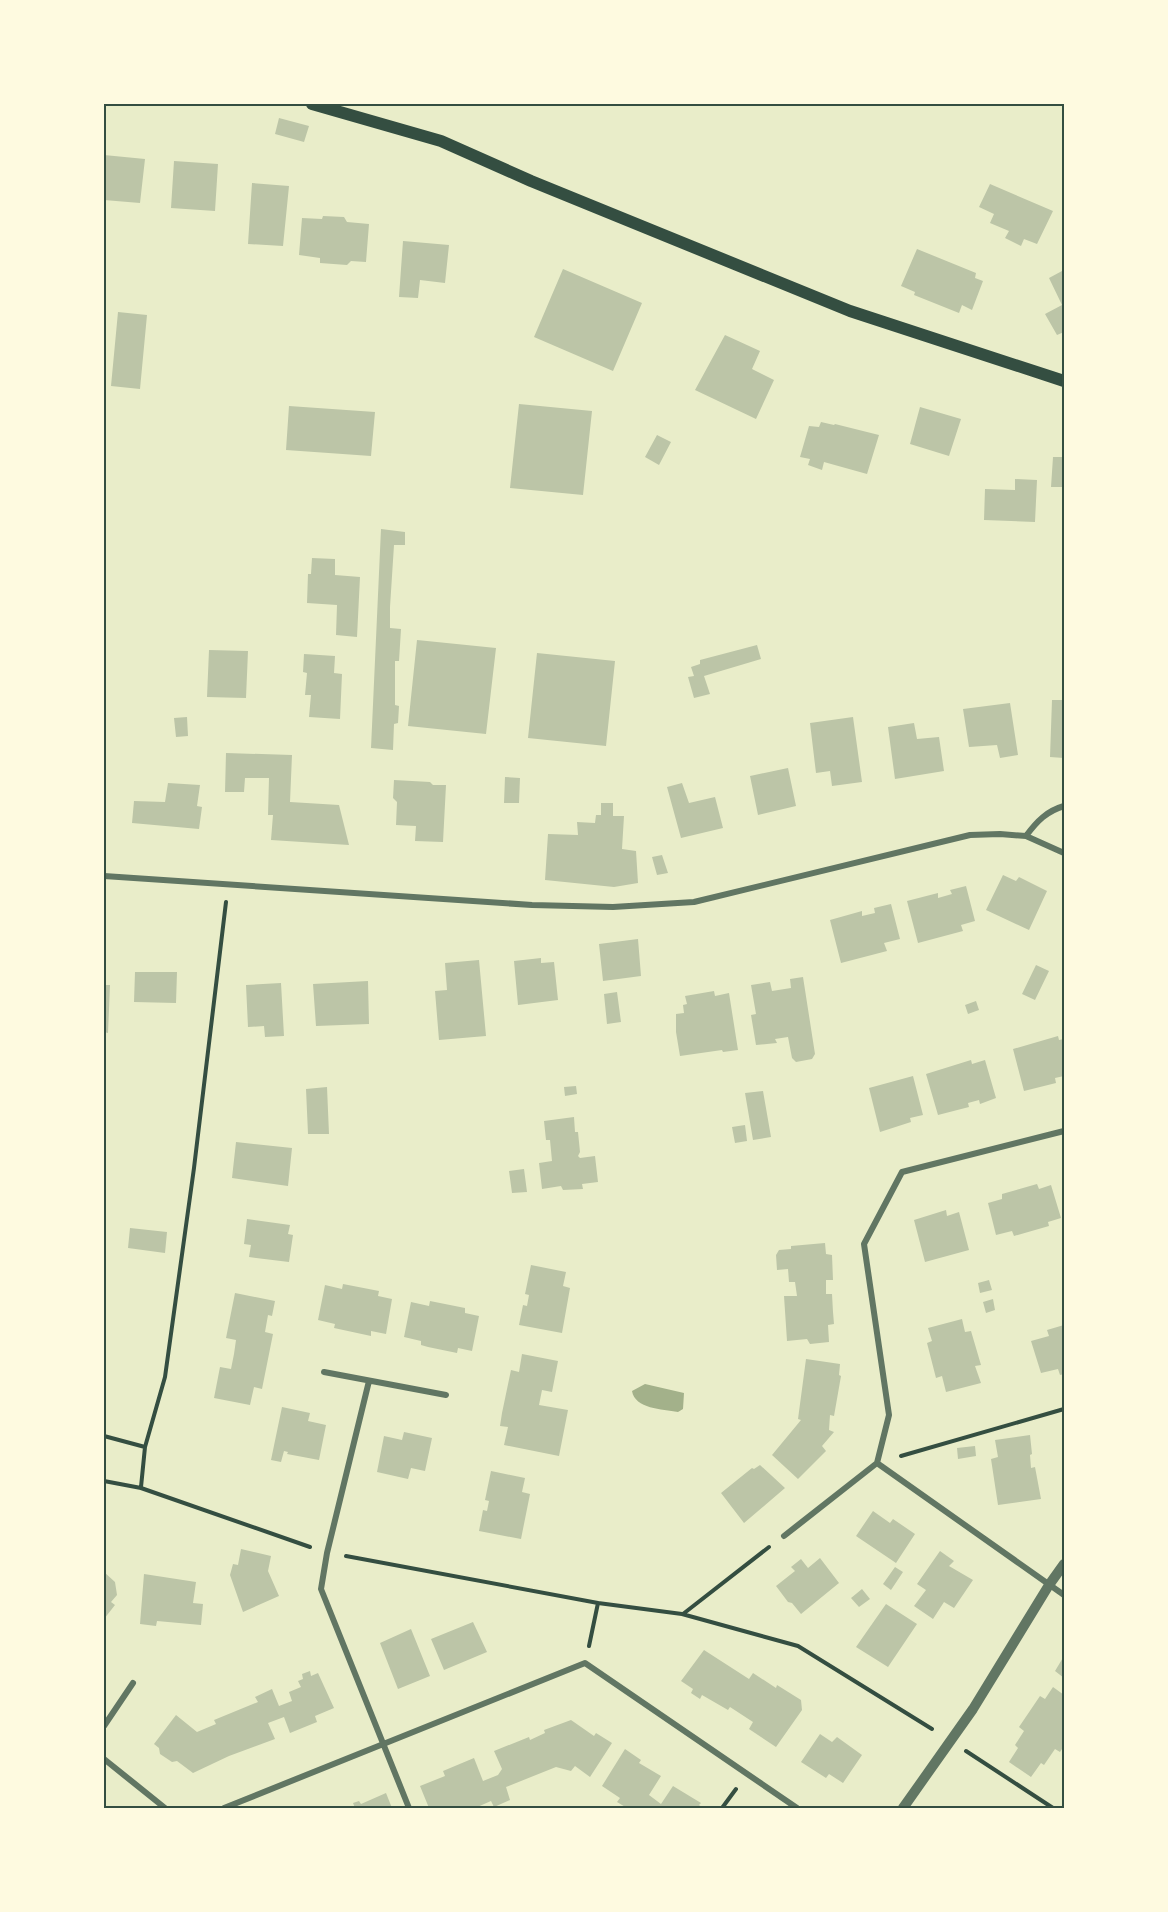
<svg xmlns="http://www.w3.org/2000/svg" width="1168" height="1912" font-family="'Titillium Web',sans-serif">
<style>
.water{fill:#a3b18a}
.building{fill:#bcc5a7}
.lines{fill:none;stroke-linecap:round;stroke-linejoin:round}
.path{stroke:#344e41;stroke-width:4}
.minor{stroke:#617663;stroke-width:6}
.tertiary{stroke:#617663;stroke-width:10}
.secondary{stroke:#344e41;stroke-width:12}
.neatline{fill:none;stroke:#344e41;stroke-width:2}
</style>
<rect width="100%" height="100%" fill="#e9edc9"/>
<path class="water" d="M645,1384l39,9 -1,16 -5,3c-16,-3 -43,-3 -46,-21z"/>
<path class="building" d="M279,118l30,8 -5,16 -29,-8z
M104,155l41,4 -5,44 -36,-3z
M174,161l44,3 -3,47 -44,-3z
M252,183l37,3 -6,60 -35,-2z
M990,184l63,27 -16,33 -13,-5 -3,7 -16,-8 4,-7 -19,-8 4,-9 -15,-7z
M323,216l21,1 3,5 22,2 -3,38 -15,-1 -4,4 -27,-2v-5l-21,-3 3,-37 20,1z
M403,241l46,4 -4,38 -25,-3 -2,18 -19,-1z
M917,249l59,24 -1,5 8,3 -11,29 -10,-5 -3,8 -45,-18 1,-3 -14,-6z
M563,269l79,34 -29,68 -79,-34z
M1062,271l2,5v56l-7,3 -12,-21 17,-9 -13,-27z
M118,312l29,3 -7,74 -29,-3z
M725,335l35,16 -8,18 22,11 -18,39 -61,-29z
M519,404l73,7 -9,84 -73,-7z
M289,406l86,6 -4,44 -85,-6z
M920,407l41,12 -12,37 -39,-12z
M821,422l13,3 1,-1 44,11 -12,39 -43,-12 -2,8 -14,-5 2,-6 -10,-2 9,-31 10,1z
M657,435l14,7 -12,23 -14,-8z
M1053,457h11v30h-13z
M1015,479l22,1 -2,42 -51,-2 1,-31 30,1z
M381,529l24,3v13h-11l-4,62v21l11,1 -2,32h-4v44l4,1 -1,17 -4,1 -1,26 -22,-2z
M312,558l23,1v16l25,2 -3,60 -21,-2 1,-30 -30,-2 1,-29h3z
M417,640l79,8 -10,86 -78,-8z
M757,645l4,14 -57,17 6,18 -16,4 -6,-21 6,-1 -3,-9 9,-3v-4z
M209,650l39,1 -2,47 -39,-1z
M537,653l78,8 -9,85 -78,-8z
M304,654l31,2 -1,17 8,1 -2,45 -31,-2 2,-22h-6l2,-22 -4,-1z
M1052,700h12v58l-14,-1z
M1010,703l8,52 -18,3 -3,-13 -28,2 -6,-38z
M187,717l1,19 -12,1 -2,-19z
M853,717l9,65 -30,4 -2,-15 -14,2 -6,-50z
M914,723l3,16 22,-2 5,34 -49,8 -7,-52z
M226,753l66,2 -2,47 49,3 10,40 -78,-5 2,-25h-5l1,-37h-24l-1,14h-19z
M788,768l8,38 -38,9 -8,-39z
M505,777l15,1 -1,25h-15z
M394,780l36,2 3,3h13l-3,57 -28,-1 1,-15 -20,-1 1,-23 -4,-4z
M168,783l32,2 -3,21 5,1 -3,22 -67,-6 2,-22 31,1z
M682,783l7,20 26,-6 8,31 -42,10 -14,-51z
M601,803h12v13h11l-2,33 14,2 2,32 -24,4 -69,-7 3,-46 30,1 -1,-13 18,1 1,-8h5z
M662,855l6,18 -11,2 -5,-18z
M1003,875l13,6 3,-4 28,14 -18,39 -43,-20z
M966,886l9,35 -14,4 2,6 -45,12 -11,-42 31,-8v5l14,-4 -2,-4z
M891,904l9,35 -16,4 3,8 -46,12 -11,-43 32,-9v5l13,-3 -1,-5z
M638,939l3,37 -38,5 -4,-37z
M541,958v5l13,-1 4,38 -40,5 -4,-44z
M479,960l7,76 -47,4 -4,-49 12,-1 -2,-27z
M1036,965l13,6 -14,29 -13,-6z
M135,972h42l-1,31 -42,-1z
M803,977l12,77 -3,5 -16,3 -4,-4 -4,-21 -13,2 2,4 -21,2 -5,-30 5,-1 -5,-29 19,-3 2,9 19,-3 -1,-9z
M368,981l1,43 -53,2 -3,-42z
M281,983l3,53 -19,1 -1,-11 -16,1 -2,-42z
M104,985h6l-2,48 -4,-1z
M714,991l1,5 14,-3 9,57 -15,2 -1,-2 -42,6 -4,-24v-18l8,-1 -1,-8 4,-1 -2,-8z
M617,992l4,30 -14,2 -3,-30z
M976,1001l3,9 -11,4 -3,-9z
M1058,1036l1,4 5,-1v37l-9,2 1,5 -32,8 -11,-42z
M971,1060l1,4 13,-4 11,38 -16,6 -1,-4 -11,3 1,4 -31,8 -12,-41z
M913,1076l10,39 -13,3 1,4 -31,10 -11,-44z
M576,1086l1,8 -12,2 -1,-9z
M327,1087l2,47h-21l-2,-45z
M763,1091l8,46 -18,3 -8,-47z
M574,1117l1,15h3l2,20 -2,4 2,2 15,-2 3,26 -16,2 1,5 -20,1 -2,-4 -19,3 -3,-26 13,-2 -2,-21h-4l-2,-19z
M745,1125l2,16 -12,2 -3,-16z
M236,1142l56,6 -4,38 -56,-8z
M524,1169l3,23 -15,1 -3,-22z
M1037,1184l2,5 12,-4 10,33 -13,4 1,4 -35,10 -2,-5 -16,4 -8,-32 14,-4v-5z
M946,1210l1,6 12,-4 10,38 -44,12 -11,-42z
M247,1219l43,6 -2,9 5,1 -4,27 -40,-5 2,-12 -7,-1z
M130,1228l37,4 -2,21 -37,-5z
M825,1243l1,11 6,1 1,25h-7v14h6l1,18 1,12 -6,1 1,17 -19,2 -3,-5 -20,2 -3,-45h13l-2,-14h-6l-1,-13 -11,1 -1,-15 3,-5 12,-1v-3z
M531,1265l35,7 -3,14 7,2 -8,45 -43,-8 4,-20 4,1 2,-11 -4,-1z
M989,1280l3,10 -12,3 -2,-10z
M343,1284l36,7 -1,5 14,3 -6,35 -15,-3v5l-37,-8 1,-4 -17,-4 7,-35 17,4z
M235,1293l40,8 -3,15 -4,-1 -3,17 8,2 -11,55 -8,-2 -4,18 -36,-7 6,-31 11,2 3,-15 2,-14 -10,-2z
M993,1299l2,11 -9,3 -3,-11z
M430,1301l35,7v5l14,3 -7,35 -14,-3 -1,5 -29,-6 -7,-2v-4l-17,-4 7,-35 18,4z
M962,1319l3,13 6,-1 10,34 -6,1 6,17 -35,9 -4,-16 -6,2 -9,-35 5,-2 -4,-13z
M1064,1325v49l-4,1 -2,-6 -17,4 -10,-32 18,-5 -2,-6z
M522,1354l36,7 -6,31 -10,-2 -3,15 29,5 -9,46 -55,-11 4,-18 -8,-1 2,-13 9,-43 8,2z
M806,1359l34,5 -1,11 2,1 -7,40 -4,-1 -1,15 5,2 -12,14 4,5 -28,28 -26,-24 29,-35 -3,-1z
M282,1407l28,6 -2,8 18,4 -7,35 -32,-6 1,-2 -4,-1 -3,11 -10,-2z
M404,1432l28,6 -7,33 -14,-3 -3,11 -31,-7 7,-36 18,4z
M1030,1435l2,19 -2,1 1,13 4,-1 6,32 -43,6 -7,-46 7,-2 -3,-17z
M975,1446l1,10 -18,3 -1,-11z
M760,1465l25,23 -41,35 -23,-30 31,-25 2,1z
M491,1471l34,7 -3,14 8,2 -9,45 -42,-8 4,-21 4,1 2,-10 -4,-1z
M873,1511l17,12 3,-4 22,15 -19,29 -40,-27z
M241,1549l30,7 -3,15 11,25 -36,16 -13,-37 3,-11 5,1z
M940,1551l14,10 -5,5 24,14 -19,28 -10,-6 -11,17 -19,-13 12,-16 -9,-6z
M820,1558l19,25 -38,31 -9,-11 -4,-1 -12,-16 19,-15 -4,-4 10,-8 7,9z
M895,1567l8,5 -12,18 -8,-6z
M104,1572l11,10 2,13 -6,7 4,3 -11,14z
M144,1574l52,8 -3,21 10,1 -2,21 -44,-4 -1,5 -16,-2z
M862,1589l8,10 -11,8 -8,-9z
M886,1604l31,20 -29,43 -32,-20z
M473,1622l14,30 -43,18 -13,-31z
M411,1629l19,47 -32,13 -18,-46z
M704,1650l45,29 4,-6 23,15 1,-3 24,15 1,10 -26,37 -27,-18 4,-7 -23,-15 -2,3 -26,-15 -2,4 -9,-6 2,-4 -12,-8z
M1064,1656v22l-9,-7z
M310,1671l1,5 7,-3 16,35 -19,8 2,6 -27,11 -6,-16 -16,6 7,16 -46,17 -36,17 -16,-12 -5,1 -12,-8 -1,-6 -5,-4 22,-29 21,17 19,-8 -2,-4 44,-18 -3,-5 17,-8 7,17 13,-5 -3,-9 12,-5 -3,-6 5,-2 -1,-5z
M1053,1687l11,8v51l-4,6 -5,-3 -11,16 -3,-2 -10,14 -22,-15 9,-14 -3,-3 9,-14 -5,-4 21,-31 5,3z
M571,1720l23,16 2,-3 16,10 -22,34 -15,-11 -4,5 -15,-4 -50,20 4,13 -16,7 -3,-6 -16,7h-46l-9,-22 25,-10 -2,-5 31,-13 9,23 15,-6 4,-6 -8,-18 35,-14 1,3 15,-7 -1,-3z
M820,1734l12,8 5,-5 25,18 -19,28 -14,-9 -3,4 -25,-16z
M625,1749l16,11 -2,3 22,13 -12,19 12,9 12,-18 28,17 -2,2 4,3h-76l-10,-6 3,-4 -18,-12z
M386,1793l6,15h-37l-2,-5 6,-2 2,3z"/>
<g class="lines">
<path class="path" d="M104,1436l41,11
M901,1456l163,-47
M104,1481l37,7 169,59
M141,1487l4,-40 20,-70 29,-209 32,-266
M346,1556l252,47 84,11 116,32 134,83
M683,1614l86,-67
M589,1646l9,-43
M966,1751l87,57
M722,1808l14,-19"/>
<path class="minor" d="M1026,836c11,-15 21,-25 38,-30
M104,876l428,29 81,2 81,-5 276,-67 30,-1 26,2 38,17
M1064,1131l-162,41 -38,72 25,171 -12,48 187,132
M324,1372l122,23
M369,1381l-42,172 -6,36 88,219
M784,1536l93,-73
M104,1726l29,-43
M104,1759l61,49
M224,1808l361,-145 212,145"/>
<path class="tertiary" d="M903,1808l70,-99 76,-124 15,-21"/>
<path class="secondary" d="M312,104l129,37 90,40 319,130 214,70"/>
</g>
<rect width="1168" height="1912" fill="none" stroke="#fefae0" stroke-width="210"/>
<rect x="105" y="105" width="958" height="1702" class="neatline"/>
</svg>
